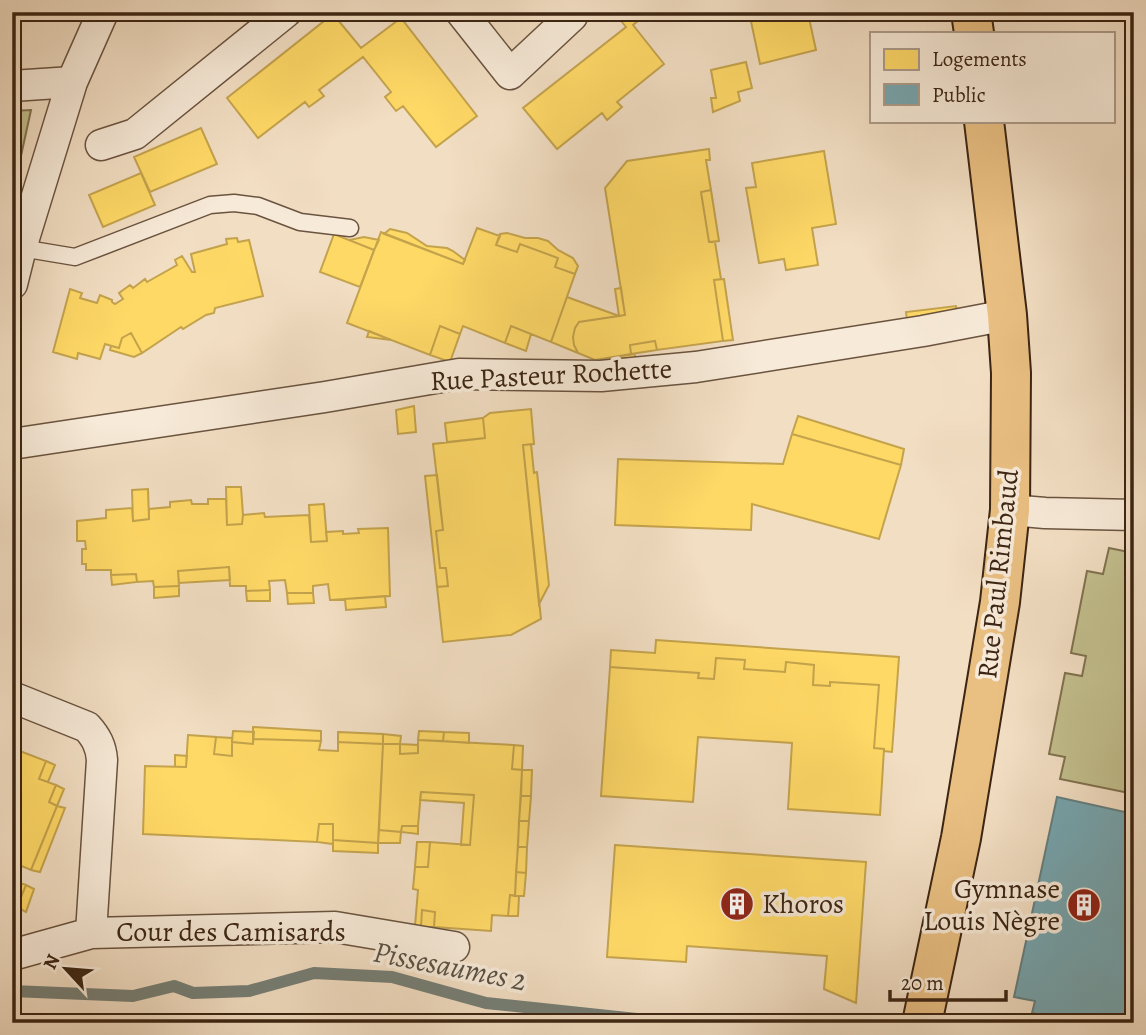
<svg xmlns="http://www.w3.org/2000/svg" width="1146" height="1035" font-family="Alegreya,serif">
<style>
.green{fill:#c3bf8e;stroke:#807250;stroke-width:2}
.homes{fill:#ffd966;stroke:#c4a34d;stroke-width:2}
.public{fill:#76a5af;stroke:#657f80;stroke-width:2}
.lines{fill:none;stroke-linecap:round;stroke-linejoin:round}
.stream{stroke:#767f76;stroke-width:12}
.service-casing{stroke:#6a533f;stroke-width:19}
.minor-casing{stroke:#6a533f;stroke-width:33}
.primary-casing{stroke:#3c2513;stroke-width:42}
.service{stroke:#f7ead8;stroke-width:16}
.minor{stroke:#f7ead8;stroke-width:30}
.primary{stroke:#e9bf82;stroke-width:38}
.labels{text-anchor:middle;dominant-baseline:central;stroke-width:7;stroke-linejoin:round;paint-order:stroke}
.street-label{font-size:28px;fill:#3c2513;stroke:#f7ead8}
.poi-label{font-size:28px;fill:#3c2513;stroke:#f7ead8;text-anchor:end}
.water-label{font-size:30px;font-style:italic;fill:#595245;stroke:#f7ead8}
</style>
<rect width="100%" height="100%" fill="#f2dec3"/>
<filter id="stains"><feTurbulence type="fractalNoise" baseFrequency=".00286" numOctaves="4"/><feColorMatrix values="0 0 0 0 .2 0 0 0 0 .09 0 0 0 0 .02 0 0 0 .5 -.17"/></filter>
<radialGradient id="worn" r=".72"><stop offset=".6" stop-color="#630" stop-opacity="0"/><stop offset="1" stop-color="#630" stop-opacity=".3"/></radialGradient>
<path class="green" d="M31,110l-19,87v-86z
M1109,548l25,5v241l-74,-15 5,-22 -16,-3 16,-81 17,3 4,-20 -15,-3 16,-82 16,3z"/>
<path class="homes" d="M212,12h15l-9,7z
M614,12h35l-16,13 31,39 -47,38 5,5 -15,13 -5,-7 -45,36 -34,-41 103,-81z
M749,12h71l1,3 -12,3 7,32 -56,14z
M333,14l28,34 40,-30 76,98 -41,31 -33,-41 -7,5 -11,-14 6,-5 -28,-35 -44,33 5,6 -15,11 -4,-5 -47,36 -31,-40z
M746,62l6,26 -14,4 2,9 -27,11 -2,-14h5l-5,-28z
M201,128l16,36 -67,28 -16,-35z
M709,149l1,11h-4l5,30 -10,2 8,50h6l6,37 -7,1 9,61 -66,9 -2,-9 -25,4 1,9 -36,6 -17,-7 -4,-8 -1,-8 2,-9 4,-6 46,-7 -20,-127 22,-27z
M824,151l12,73 -24,4 6,37 -32,5 -2,-11 -25,4 -13,-75 10,-1 -4,-24z
M141,173l14,32 -52,22 -14,-32z
M711,190l8,51 -10,1 -8,-50z
M477,228l23,8 -4,9 21,7 3,-8 38,14 -3,9 20,7 -24,68 -40,-16 -6,17 -42,-17 -3,8 -20,-8 -10,29 -83,-32 34,-91 82,32z
M390,229l17,4 20,13 20,2 6,3 12,9 -2,4 -79,-30z
M507,233l18,5h13l10,3 10,9 15,8 5,8 -3,8 -20,-7 3,-9 -38,-14 -3,8 -21,-7 4,-11z
M334,234l40,16 -14,37 -40,-15z
M364,237l15,3 -5,10 -25,-10z
M237,238l1,4 11,-2 14,56 -48,12 -1,5 -8,2 -23,14 -2,-2 -39,26 -11,-20 -9,5 -3,10 -14,-4 -5,15 -22,-6 -1,6 -24,-7 17,-63 12,4 -2,5 17,5 3,-8 12,5v2l3,2 8,-5 -4,-6 11,-8 3,3 12,-9 2,3 30,-17 -2,-5 7,-4 10,16h3l-4,-18 36,-10 -1,-5z
M724,279l9,61 -10,1 -9,-61z
M621,288l4,27 -6,1 -4,-27z
M567,297l52,19 -40,6 -4,6 -2,9 1,8 4,8 -27,-11z
M956,306l1,7 -50,7 -1,-8z
M440,326l20,8 -10,28 -20,-7z
M511,326l20,8 -5,17 -21,-8z
M369,331l22,9 -24,-3z
M131,333l11,20 -8,4 -24,-7 1,-4 8,2 3,-10z
M655,341l2,9 -26,4 -1,-9z
M635,354v4l-33,5 -7,-3z
M414,406l2,26 -18,2 -2,-24z
M531,409l3,35 -11,1 18,174 -30,16 -68,7 -6,-55 11,-1 -2,-18h-6l-4,-37 7,-1 -10,-86 52,-6 -2,-20 7,-5z
M798,416l106,33 -3,16 -109,-31z
M483,418l2,20 -38,4 -2,-19z
M792,434l109,31 -22,74 -127,-35 -1,26 -136,-5 3,-66 165,5z
M531,444l3,29 3,-1 12,113 -10,19 -16,-159z
M437,475l6,55 -7,1 4,37h6l2,18 -11,1 -12,-111z
M226,487h15l2,28 -1,9 -15,1z
M148,489l1,30 -16,2 -1,-31z
M208,499h18l1,26 15,-1 1,-9 21,-2 1,4 44,-2 2,27 16,-1 -1,-9 17,-1v3l16,-1 -1,-4 30,-1 2,68 -60,4 -2,-16 -15,2v7h-26l-2,-13 -16,1 1,9 -24,1v-5h-16l-1,-19 -51,4 1,15 -25,1 -1,-6 -16,1 -1,-8 -25,1v-5h-25v-6h-4v-15h4l-1,-8h-8v-20l29,-3v-8l26,-2 1,13 16,-2v-10l21,-2v-5l21,-2 1,4h16z
M324,504l3,37 -16,1 -2,-37z
M229,567l1,13 -51,3 -1,-12z
M136,574l1,8 -25,3 -1,-10z
M179,586v10l-25,2v-11z
M270,590v11h-23l-1,-10z
M287,593h26l1,10 -26,1z
M385,596l1,11 -40,3 -1,-11z
M656,640l243,17 -7,95 -8,-1v-2l-10,-1 5,-63 -49,-3v4l-17,-1 1,-20 -28,-3 -1,10 -41,-3 1,-9 -29,-2 -2,21 -16,-1 1,-5 -89,-6 1,-17 44,3z
M716,658l29,2 -1,9 41,3 1,-10 28,3 -1,20 17,1v-4l49,3 -5,63 10,1 -4,66 -92,-6 4,-66 -94,-6 -5,65 -92,-6 9,-129 89,6 -1,5 16,1z
M253,727l68,4v10l-68,-2z
M233,731l21,1 -1,12 -21,-2z
M419,731l25,1 -1,9 -25,-1z
M338,732l45,2v10l-45,-2z
M444,732l25,1v10l-26,-2z
M383,734l18,2 -1,8h-17z
M188,735l28,2 -2,17 18,2v-14l21,2v-5l68,2 -2,9 19,1v-9l45,2 -5,99 -45,-3v-16h-14l-2,18 -174,-8 2,-68 41,1z
M216,737l16,1v18l-18,-2z
M418,740l96,5 -2,24 10,1 -7,126 -5,-1 -2,21 -16,-1 -1,16 -57,-4 1,-15 -13,-2 -1,17 -6,-1 3,-36 -5,-1 2,-22h13l2,-25 40,3 4,-50 -53,-3 -3,34h-16l-1,6 -22,-2 4,-86h17v10l18,-1z
M400,744l18,1v8l-18,1z
M514,745l9,1 -1,24 -10,-1z
M12,748l34,13 -7,18 17,6 -7,17 8,4 -26,64 -14,-6 -5,13z
M175,755l12,1 -1,11h-11z
M46,761l9,4 -7,17 -9,-3z
M522,770h10l-1,26h-10z
M56,785l8,4 -7,17 -8,-4z
M421,792l53,3 -4,50h-9l3,-42 -44,-3z
M521,796h10l-2,25h-10z
M57,806l8,2 -25,64 -9,-2z
M519,821h10l-2,26h-9z
M319,824h14v20l-16,-2z
M402,826h16v8l-17,-2z
M379,830l22,2 -1,11h-22z
M333,840l45,3v10l-45,-2z
M417,842h13l-2,25h-13z
M615,845l251,17 -10,141 -32,-14 3,-33 -140,-10 -1,16 -79,-5z
M518,847h9l-1,26 -10,-1z
M516,872l10,1 -2,23h-9z
M12,880l14,5 -9,22 -4,-2 -1,2z
M26,885l8,4 -8,23 -9,-5z
M510,895l9,1 -1,20h-10z
M13,905l8,4 -8,19h-1z
M422,910l13,2 -1,15h-13z"/>
<path class="public" d="M1057,797l77,17v209l-13,-2v2h-46l-43,-10 3,-12 -21,-4z"/>
<g class="lines">
<path class="stream" d="M12,991l121,5 41,-10 19,7 56,-2 65,-18 78,4 94,26 188,20"/>
<g class="service-casing">
<path id="service" d="M21,248l54,9 135,-52 24,-2 24,3 42,16 50,6"/>
</g>
<g class="minor-casing">
<path id="minor" d="M461,12l49,62 62,-58 -3,-4
M12,86l60,-4
M101,145l34,-11 151,-122
M12,284l9,-36 51,-166 31,-70
M12,444l313,-47 134,-23 142,2 95,-9 227,-36 84,-16
M1010,510l35,3 89,2
M12,697l75,30c9,10 14,19 15,33l-11,173 244,-6 119,20
M12,955l79,-22"/>
</g>
<g class="primary-casing">
<path id="primary" d="M971,12l3,21
M922,1023l39,-185 39,-236 10,-92 1,-137 -4,-58 -23,-194"/>
</g>
<use href="#service" class="service"/>
<use href="#minor" class="minor"/>
<use href="#primary" class="primary"/>
</g>
<defs>
<g id="building-disc" transform="scale(1.75)"><circle r="9.5" fill="#8f2418" stroke="#f7ead8"/><path d="M-4-6H4V6H1V3H-1V6H-4ZM-2.5-4.3h1.7v1.8h-1.7ZM.8-4.3h1.7v1.8H.8ZM-2.5-1h1.7V.8h-1.7ZM.8-1h1.7V.8H.8Z" fill="#fff"/></g>
</defs>
<g fill-rule="evenodd">
<use href="#building-disc" x="737" y="904"/>
<use href="#building-disc" x="1084" y="905"/>
</g>
<g class="labels">
<g class="street-label">
<text transform="translate(551 375) rotate(-3)">Rue Pasteur Rochette</text>
<text transform="translate(998 574) rotate(-84)">Rue Paul Rimbaud</text>
<text x="231" y="932">Cour des Camisards</text>
</g>
<g class="poi-label">
<text x="1060" y="889">Gymnase<tspan x="1060" dy="32">Louis Nègre</tspan></text>
<text x="762" y="904" text-anchor="start">Khoros</text>
</g>
<g class="water-label">
<text transform="translate(450 966) rotate(11)">Pissesaumes 2</text>
</g>
</g>
<rect width="1146" height="1035" fill="none" stroke="#f2dec3" stroke-width="42"/>
<rect x="14" y="14" width="1118" height="1007" fill="none" stroke="#3c2513" stroke-width="3.5"/>
<rect x="21" y="21" width="1104" height="993" fill="none" stroke="#3c2513" stroke-width="2"/>
<rect x="870" y="32" width="245" height="91" fill="#f7ead8" stroke="#ac9b89" stroke-width="2"/>
<rect x="884" y="49" width="35" height="21" fill="#ffd966" stroke="#ac9b89" stroke-width="2"/>
<text x="932" y="66" font-size="21" fill="#3c2513">Logements</text>
<rect x="884" y="84" width="35" height="21" fill="#76a5af" stroke="#ac9b89" stroke-width="2"/>
<text x="932" y="102" font-size="21" fill="#3c2513">Public</text>
<g transform="translate(66 969) rotate(296)" stroke="#f7ead8" stroke-width="5" paint-order="stroke">
<path d="M0-5L12 26L0 18L-12 26Z" fill="#3c2513"/>
<text y="-10" font-size="19" font-weight="bold" text-anchor="middle" fill="#3c2513">N</text>
</g>
<path d="M890 990v10h116v-10" fill="none" stroke="#3c2513" stroke-width="3.5"/>
<text x="901" y="990" font-size="21" fill="#3c2513" stroke="#f7ead8" stroke-width="5" paint-order="stroke">20 m</text>
<rect width="100%" height="100%" filter="url(#stains)"/>
<rect width="100%" height="100%" fill="url(#worn)"/>
</svg>
